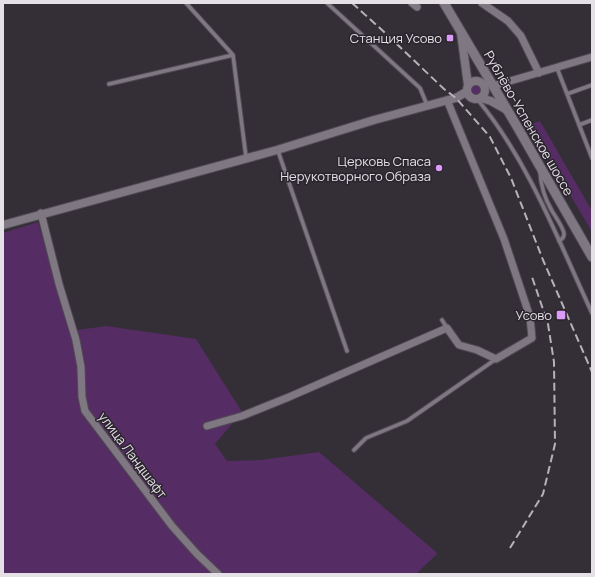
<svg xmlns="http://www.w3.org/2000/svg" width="595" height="577" font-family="Manrope,sans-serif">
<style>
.green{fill:#552d64}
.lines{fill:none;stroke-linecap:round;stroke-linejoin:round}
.service-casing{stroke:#504b52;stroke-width:5.5}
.minor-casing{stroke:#504b52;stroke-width:9}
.tertiary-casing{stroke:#504b52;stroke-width:10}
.secondary-casing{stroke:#504b52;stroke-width:11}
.service{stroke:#7f7882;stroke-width:3.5}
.minor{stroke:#7f7882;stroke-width:7}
.tertiary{stroke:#7f7882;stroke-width:8}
.secondary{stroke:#7f7882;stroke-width:9}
.rail{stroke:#b6b2b8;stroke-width:2;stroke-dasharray:8 4;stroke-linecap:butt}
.poi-dot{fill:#da9af6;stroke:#2a242d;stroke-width:1.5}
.labels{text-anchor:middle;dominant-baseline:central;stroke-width:3;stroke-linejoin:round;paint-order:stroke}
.poi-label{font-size:13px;fill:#e4e0e6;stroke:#2a242d;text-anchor:end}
.street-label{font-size:13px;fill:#e4e0e6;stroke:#2a242d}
</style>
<rect width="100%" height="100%" fill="#342e37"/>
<path class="green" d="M469 91a7 7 0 1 1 14 0a7 7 0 1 1-14 0Z
M540,121l52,90v21l-63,-107z
M38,222l32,109 36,-5 90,13 46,73 -27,32 12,17 34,-1 58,-8 117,100 1,2 -21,20h-413v-341z"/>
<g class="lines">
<g class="service-casing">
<path id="service" d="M186,3l47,52 13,102
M327,3l93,85 7,17
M557,68l35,90
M109,84l124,-29
M567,94l25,-9
M478,100c51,62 80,140 114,213
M579,125l13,-5
M278,151l69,200
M540,172c1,14 4,25 11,37 3,6 13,19 13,25 0,4 -2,5 -5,7
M442,320l5,8
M354,450l12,-12 41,-17 89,-62"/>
</g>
<g class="minor-casing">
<path id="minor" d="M412,3l5,4
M482,3l26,18 13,15 18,37
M493,86l99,-29
M41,213l18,71 17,56 5,27 1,30 3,14 87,115 25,28 21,20
M207,426l35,-10 47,-19 158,-69 12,17 18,5 19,9 36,-21 -2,-21 -26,-78 -57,-139"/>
</g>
<g class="tertiary-casing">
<path id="tertiary" d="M461,33l7,52
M467 90a9 9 0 1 1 18 0a9 9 0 1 1-18 0Z
M481,98l10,3 16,9
M3,225l274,-75 97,-30 82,-22 10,-6"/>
</g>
<g class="secondary-casing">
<path id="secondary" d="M444,3l71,120 77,134"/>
</g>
<use href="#service" class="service"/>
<use href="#minor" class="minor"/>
<use href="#tertiary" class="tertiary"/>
<use href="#secondary" class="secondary"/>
<path class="rail" d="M352,3l30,27 62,59 12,9 34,39 21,41 32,82 49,112
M510,548l33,-54 12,-50 -1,-82 -6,-38 -16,-47"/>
</g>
<g class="poi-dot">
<rect x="446" y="34" width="8" height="8" rx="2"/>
<circle cx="439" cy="168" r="4"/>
<rect x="556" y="310" width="10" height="10" rx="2"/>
</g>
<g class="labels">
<g class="poi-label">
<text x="442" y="38">Станция Усово</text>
<text x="431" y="161">Церковь Спаса<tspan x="431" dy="15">Нерукотворного Образа</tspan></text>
<text x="552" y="315">Усово</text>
</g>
<g class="street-label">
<text transform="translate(529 123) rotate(60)">Рублёво-Успенское шоссе</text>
<text transform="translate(133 455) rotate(53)">улица Ландшафт</text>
</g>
</g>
<rect width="595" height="577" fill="none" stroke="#e4e0e6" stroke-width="8"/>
</svg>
